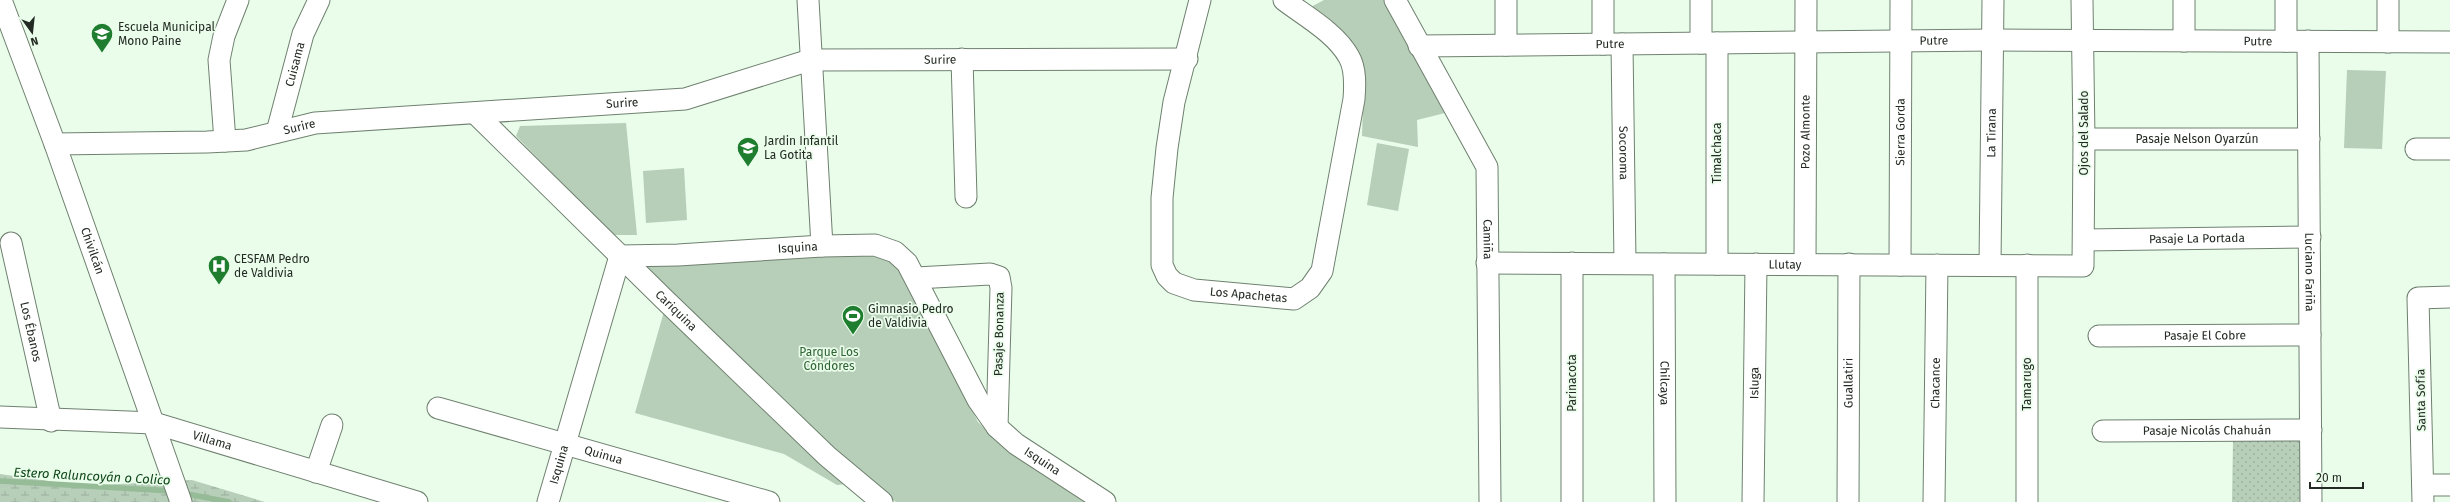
<svg xmlns="http://www.w3.org/2000/svg" width="2450" height="502" font-family="'Fira Sans',sans-serif">
<style>
.grass{fill:url(#grass-dots)}
.wetland{fill:url(#wetland-marsh)}
.park{fill:#b7ceb8}
.lines{fill:none;stroke-linecap:round;stroke-linejoin:round}
.stream{stroke:#96bb97;stroke-width:5.5}
.minor-casing{stroke:#6f806f;stroke-width:23}
.minor{stroke:#fff;stroke-width:21}
.labels{text-anchor:middle;dominant-baseline:central;stroke-width:3.5;stroke-linejoin:round;paint-order:stroke}
.poi-label{font-size:12px;fill:#232a23;stroke:#eafdeb;text-anchor:start}
.street-label{font-size:12px;fill:#232a23;stroke:#eafdeb}
.park-label{font-size:12px;fill:#2f6434;stroke:#eafdeb}
.water-label{font-size:13px;font-style:italic;fill:#11481a;stroke:#eafdeb}
</style>
<defs>
<pattern id="grass-dots" width="8" height="8" patternUnits="userSpaceOnUse"><rect width="8" height="8" fill="#b7ceb8"/><path d="M2 2h.1M6 6h.1" fill="none" stroke="#9db19e" stroke-width="1.8" stroke-linecap="round"/></pattern>
<pattern id="wetland-marsh" width="20" height="14" patternUnits="userSpaceOnUse"><rect width="20" height="14" fill="#b7ceb8"/><path d="M1 5h8M5 5V1M11 12h8M15 12V8" fill="none" stroke="#9db19e"/></pattern>
</defs>
<rect width="100%" height="100%" fill="#eafdeb"/>
<path class="grass" d="M2233,441h72v61h-73z"/>
<path class="wetland" d="M0,474l83,12 109,-6 73,22h-265z"/>
<path class="park" d="M1324,0h64l57,113 -28,7 1,27 -56,-11 2,-61 -57,-66z
M2347,70l39,1 -4,78 -38,-1z
M626,123l11,112h-24l-97,-99 4,-10z
M1377,143l32,6 -11,62 -31,-6z
M684,168l3,52 -41,3 -3,-52z
M822,255l62,2 17,12 77,153 32,31 77,49h-191l-27,-20 -32,3 -53,-31 -149,-41 30,-105 -27,-46z"/>
<g class="lines">
<path class="stream" d="M0,481l172,10
M182,493l47,9"/>
<g class="minor-casing">
<g id="minor">
<path id="s1" d="M1,0l54,144 126,358"/>
<path d="M808,0l14,246"/>
<path id="s2" d="M1200,0l-26,102 -7,46 -5,50v67l5,11 7,7 20,7 100,9 16,-11 12,-17 32,-172c1,-13 2,-30 -5,-42 -13,-24 -44,-41 -65,-57"/>
<path id="s3" d="M1395,0l92,167 3,335"/>
<path d="M2184,0v41"/>
<path d="M2286,0v41"/>
<path d="M2388,0v42"/>
<path id="s4" d="M2308,41l3,461"/>
<path d="M1701,43v-43"/>
<path d="M1717,43v221"/>
<path d="M1603,44v-44"/>
<path id="s5" d="M1622,44l3,219"/>
<path d="M1506,45v-45"/>
<path id="s6" d="M1419,46l573,-6 458,2"/>
<path d="M962,59l4,138"/>
<path id="s7" d="M475,113l189,186 163,157 55,46"/>
<path id="s8" d="M277,132l26,-98 16,-34"/>
<path id="s9" d="M2084,139h225"/>
<path d="M225,141l-6,-81 5,-24 14,-36"/>
<path id="s10" d="M55,144l152,-2 39,-2 69,-17 370,-24 125,-39 377,-1"/>
<path d="M2416,149h34"/>
<path id="s11" d="M2084,240l226,-3"/>
<path id="s12" d="M11,243l40,178"/>
<path id="s13" d="M620,256l58,-1 144,-9 53,-1 20,7 12,11 71,137 19,27 19,17 89,58"/>
<path id="s14" d="M1487,263l596,3 1,-127 -2,-139"/>
<path d="M1572,263v239"/>
<path id="s15" d="M1664,264l1,238"/>
<path id="s16" d="M1805,264l1,-264"/>
<path id="s17" d="M1900,265l1,-265"/>
<path id="s18" d="M1990,265l3,-265"/>
<path d="M916,278l74,-4 9,3 2,11 -4,139"/>
<path id="s19" d="M2099,336l211,-1"/>
<path id="s20" d="M438,408l331,94"/>
<path id="s21" d="M0,417l154,6 263,79"/>
<path id="s22" d="M2103,431l208,-1"/>
<path d="M316,472l16,-47"/>
<path d="M2423,485h27"/>
<path id="s23" d="M548,502l72,-246"/>
<path id="s24" d="M1753,502l3,-238"/>
<path id="s25" d="M1848,502l1,-238"/>
<path id="s26" d="M1934,502l3,-237"/>
<path d="M2027,502v-237"/>
<path d="M2423,502l-5,-204 32,-1"/>
</g>
</g>
<use href="#minor" class="minor"/>
</g>
<defs>
<g id="school-pin" transform="scale(1.15)"><path d="M0 17L-7.5 6A9.5 9.5 0 1 1 7.5 6Z" fill="#1e7d2e" stroke="#eafdeb"/><path d="M0-5L7-2L0 1L-7-2ZM-4 1L0 2.5L4 1V4Q0 6-4 4Z" fill="#fff"/></g>
<g id="hospital-pin" transform="scale(1.15)"><path d="M0 17L-7.5 6A9.5 9.5 0 1 1 7.5 6Z" fill="#1e7d2e" stroke="#eafdeb"/><path d="M-5-5h3v3.5h4V-5h3V5h-3V1.5h-4V5h-3Z" fill="#fff"/></g>
<g id="stadium-pin" transform="scale(1.15)"><path d="M0 17L-7.5 6A9.5 9.5 0 1 1 7.5 6Z" fill="#1e7d2e" stroke="#eafdeb"/><path d="M0-5a6.5 5 0 1 0 0 10a6.5 5 0 1 0 0-10ZM-3.5-1.8h7v3.6h-7Z" fill="#fff"/></g>
</defs>
<g fill-rule="evenodd">
<use href="#school-pin" x="102" y="34"/>
<use href="#school-pin" x="748" y="148"/>
<use href="#hospital-pin" x="219" y="266"/>
<use href="#stadium-pin" x="853" y="316"/>
</g>
<g class="labels">
<g class="poi-label">
<text x="118" y="27">Escuela Municipal<tspan x="118" dy="14">Mono Paine</tspan></text>
<text x="764" y="141">Jardin Infantil<tspan x="764" dy="14">La Gotita</tspan></text>
<text x="234" y="259">CESFAM Pedro<tspan x="234" dy="14">de Valdivia</tspan></text>
<text x="868" y="309">Gimnasio Pedro<tspan x="868" dy="14">de Valdivia</tspan></text>
</g>
<g class="street-label">
<text stroke="none"><textPath href="#s6" startOffset="515">Putre</textPath></text>
<text stroke="none"><textPath href="#s6" startOffset="839">Putre</textPath></text>
<text stroke="none"><textPath href="#s6" startOffset="191">Putre</textPath></text>
<text stroke="none"><textPath href="#s10" startOffset="894">Surire</textPath></text>
<text stroke="none"><textPath href="#s8" startOffset="70">Cuisama</textPath></text>
<text stroke="none"><textPath href="#s10" startOffset="570">Surire</textPath></text>
<text stroke="none"><textPath href="#s10" startOffset="246">Surire</textPath></text>
<text stroke="none"><textPath href="#s16" startOffset="132">Pozo Almonte</textPath></text>
<text stroke="none"><textPath href="#s17" startOffset="133">Sierra Gorda</textPath></text>
<text stroke="none"><textPath href="#s18" startOffset="132">La Tirana</textPath></text>
<text transform="translate(2084 133) rotate(-90)">Ojos del Salado</text>
<text stroke="none"><textPath href="#s9" startOffset="113">Pasaje Nelson Oyarzún</textPath></text>
<text stroke="none"><textPath href="#s5" startOffset="109">Socoroma</textPath></text>
<text transform="translate(1717 153) rotate(-90)">Timalchaca</text>
<text stroke="none"><textPath href="#s3" startOffset="263">Camiña</textPath></text>
<text stroke="none"><textPath href="#s11" startOffset="113">Pasaje La Portada</textPath></text>
<text stroke="none"><textPath href="#s13" startOffset="178">Isquina</textPath></text>
<text stroke="none"><textPath href="#s1" startOffset="267">Chivilcán</textPath></text>
<text stroke="none"><textPath href="#s14" startOffset="298">Llutay</textPath></text>
<text stroke="none"><textPath href="#s4" startOffset="231">Luciano Fariña</textPath></text>
<text stroke="none"><textPath href="#s2" startOffset="367">Los Apachetas</textPath></text>
<text stroke="none"><textPath href="#s7" startOffset="282">Cariquina</textPath></text>
<text stroke="none"><textPath href="#s12" startOffset="91">Los Ébanos</textPath></text>
<text transform="translate(999 334) rotate(-89)">Pasaje Bonanza</text>
<text stroke="none"><textPath href="#s19" startOffset="106">Pasaje El Cobre</textPath></text>
<text transform="translate(1572 383) rotate(-90)">Parinacota</text>
<text stroke="none"><textPath href="#s15" startOffset="119">Chilcaya</textPath></text>
<text stroke="none"><textPath href="#s24" startOffset="119">Isluga</textPath></text>
<text stroke="none"><textPath href="#s25" startOffset="119">Guallatiri</textPath></text>
<text stroke="none"><textPath href="#s26" startOffset="119">Chacance</textPath></text>
<text transform="translate(2027 384) rotate(-90)">Tamarugo</text>
<text transform="translate(2421 400) rotate(-91)">Santa Sofía</text>
<text stroke="none"><textPath href="#s22" startOffset="104">Pasaje Nicolás Chahuán</textPath></text>
<text stroke="none"><textPath href="#s21" startOffset="215">Villama</textPath></text>
<text stroke="none"><textPath href="#s20" startOffset="172">Quinua</textPath></text>
<text stroke="none"><textPath href="#s13" startOffset="537">Isquina</textPath></text>
<text stroke="none"><textPath href="#s23" startOffset="39">Isquina</textPath></text>
</g>
<g class="park-label">
<text x="829" y="352">Parque Los<tspan x="829" dy="14">Cóndores</tspan></text>
</g>
<g class="water-label">
<text transform="translate(92 476) rotate(3)">Estero Raluncoyán o Colico</text>
</g>
</g>
<g transform="translate(32 32) rotate(165)" stroke="#eafdeb" stroke-width="3" paint-order="stroke">
<path d="M0-3L7 15L0 10L-7 15Z" fill="#232a23"/>
<text y="-6" font-size="11" font-weight="bold" text-anchor="middle" fill="#232a23">N</text>
</g>
<path d="M2310 482v6h53v-6" fill="none" stroke="#232a23" stroke-width="2"/>
<text x="2316" y="482" font-size="12" fill="#232a23" stroke="#eafdeb" stroke-width="3" paint-order="stroke">20 m</text>
</svg>
